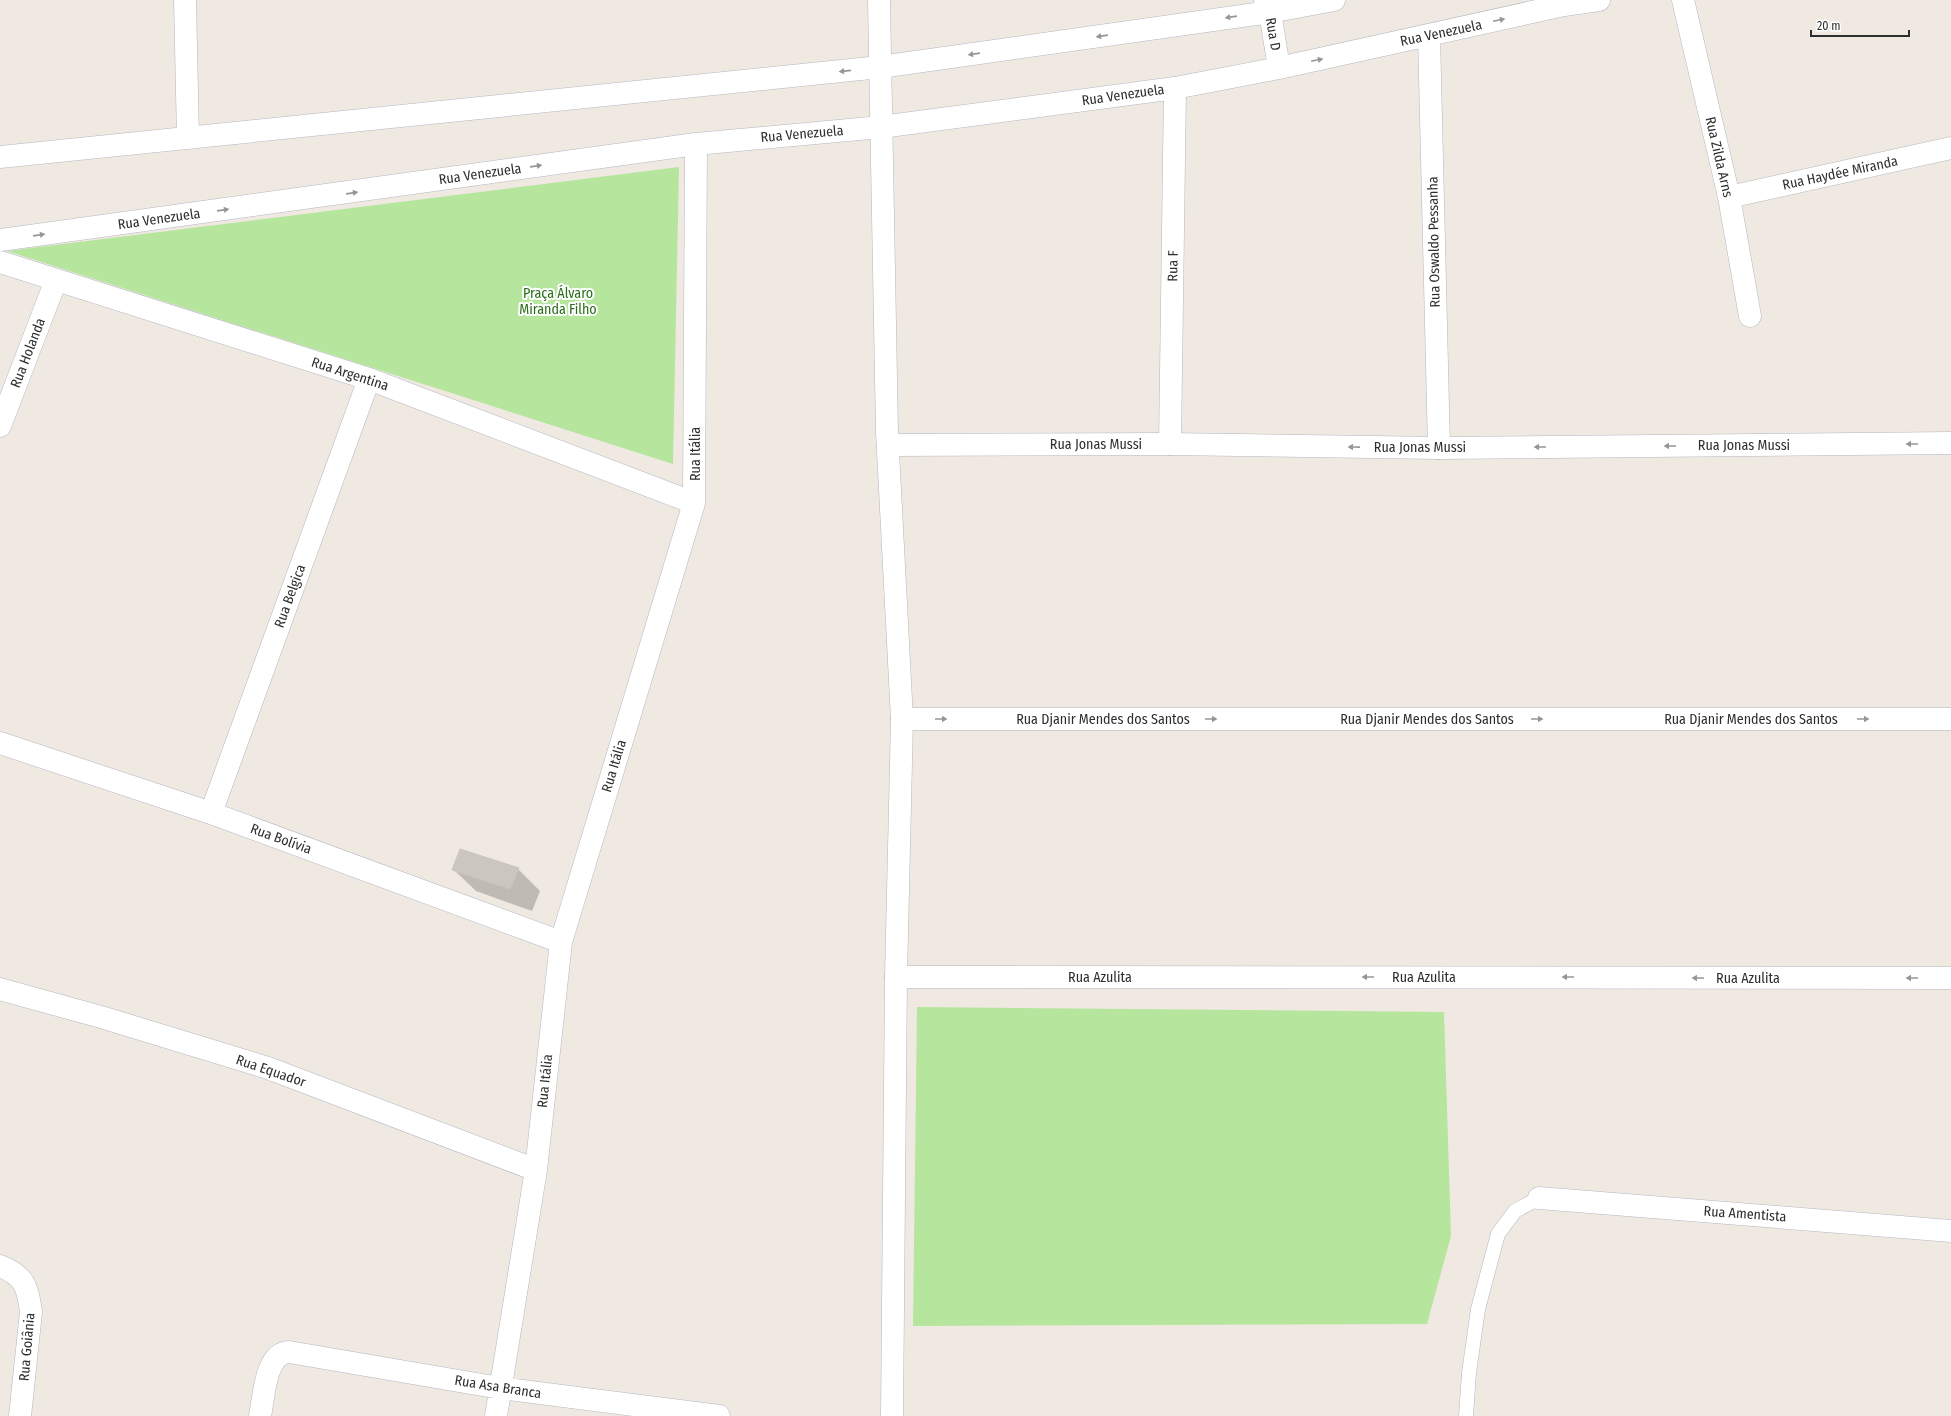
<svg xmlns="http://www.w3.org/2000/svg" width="1951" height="1416" font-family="'Fira Sans Condensed',sans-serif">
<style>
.green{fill:#b6e59e}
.shadow{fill:#0003}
.building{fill:#cbc7bf;stroke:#cbc5ba}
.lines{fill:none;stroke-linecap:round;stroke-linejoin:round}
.lane-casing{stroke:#b4b7c1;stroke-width:15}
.street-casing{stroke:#b4b7c1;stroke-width:23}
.secondary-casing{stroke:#b4b7c1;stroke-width:23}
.lane{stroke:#fff;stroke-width:14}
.street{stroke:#fff;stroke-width:22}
.secondary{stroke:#fff;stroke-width:22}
.oneway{fill:#969696}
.labels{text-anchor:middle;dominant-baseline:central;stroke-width:4;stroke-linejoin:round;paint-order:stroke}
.street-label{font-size:14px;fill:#2e2e2e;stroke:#fff}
.park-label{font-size:14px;fill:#2c6e1b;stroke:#fff}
</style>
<rect width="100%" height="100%" fill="#efe9e1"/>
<path class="green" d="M679,167l-6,297 -666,-213z
M917,1007l527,5 7,224 -24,88 -514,2z"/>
<path class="shadow" d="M453,869h65l22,22 -8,20 -56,-20z"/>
<path class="building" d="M460,849l59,19 -9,21 -58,-19z"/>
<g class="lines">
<g class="lane-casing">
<path id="lane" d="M1466,1416l3,-43 9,-64 20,-75 17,-23 24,-13"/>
</g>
<g class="street-casing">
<path id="street" d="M185,0l3,138
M1265,0l5,12 9,56
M1683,0l46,197 21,119
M1429,35l10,413
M0,157l880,-90 390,-55 64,-12
M1729,197l222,-49
M0,240l696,-96 185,-17 294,-39 104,-20 285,-63 35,-5
M0,262l369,117 325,124
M0,426l56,-146
M1170,444l5,-356
M902,719h1049
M0,743l211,70 350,129
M211,813l158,-434
M896,977l1055,1
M0,989l101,28 167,51 268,102
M1539,1198l412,33
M0,1266c24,9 28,21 31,46l-11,104
M260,1416c4,-19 5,-63 29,-64l211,36 219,28
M496,1416l40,-246 25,-228 133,-439 2,-359"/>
</g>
<g class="secondary-casing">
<path id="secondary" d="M879,0l8,432 15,287 -6,258 -4,439
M889,445l281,-1 269,4 512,-5"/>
</g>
<use href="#lane" class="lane"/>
<use href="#street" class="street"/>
<use href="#secondary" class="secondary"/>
</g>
<defs><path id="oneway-solid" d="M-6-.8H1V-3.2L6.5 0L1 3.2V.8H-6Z"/></defs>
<g class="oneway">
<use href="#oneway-solid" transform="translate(1231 17) rotate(172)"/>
<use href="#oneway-solid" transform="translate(1499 20) rotate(-12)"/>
<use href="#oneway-solid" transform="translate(1102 36) rotate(172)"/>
<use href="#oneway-solid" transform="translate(974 54) rotate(172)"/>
<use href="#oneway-solid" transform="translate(1317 60) rotate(-12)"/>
<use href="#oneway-solid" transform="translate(845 71) rotate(174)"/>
<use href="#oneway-solid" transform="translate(536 166) rotate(-8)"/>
<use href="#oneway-solid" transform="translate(352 193) rotate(-8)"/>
<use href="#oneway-solid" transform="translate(223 210) rotate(-8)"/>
<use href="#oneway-solid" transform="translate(39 235) rotate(-8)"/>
<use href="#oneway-solid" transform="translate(1912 444) rotate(180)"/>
<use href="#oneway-solid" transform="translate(1670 446) rotate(180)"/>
<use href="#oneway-solid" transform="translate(1354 447) rotate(-179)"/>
<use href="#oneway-solid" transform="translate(1540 447) rotate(180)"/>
<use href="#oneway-solid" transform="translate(941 719)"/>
<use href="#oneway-solid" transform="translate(1211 719)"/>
<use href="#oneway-solid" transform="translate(1537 719)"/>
<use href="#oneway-solid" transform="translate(1863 719)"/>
<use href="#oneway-solid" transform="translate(1368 977) rotate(-180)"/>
<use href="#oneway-solid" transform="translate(1568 977) rotate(-180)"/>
<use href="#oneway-solid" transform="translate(1698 978) rotate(-180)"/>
<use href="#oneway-solid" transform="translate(1912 978) rotate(-180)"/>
</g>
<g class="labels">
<g class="street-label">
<text transform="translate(1441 33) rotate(-12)">Rua Venezuela</text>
<text transform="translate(1273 34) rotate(80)">Rua D</text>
<text transform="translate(1123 95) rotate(-8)">Rua Venezuela</text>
<text transform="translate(802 134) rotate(-5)">Rua Venezuela</text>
<text transform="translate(1719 157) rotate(77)">Rua Zilda Arns</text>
<text transform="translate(1840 173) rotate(-12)">Rua Haydée Miranda</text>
<text transform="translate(480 174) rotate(-8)">Rua Venezuela</text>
<text transform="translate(159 219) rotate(-8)">Rua Venezuela</text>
<text transform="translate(1434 242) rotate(-91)">Rua Oswaldo Pessanha</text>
<text transform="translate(1173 266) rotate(-89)">Rua F</text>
<text transform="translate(28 353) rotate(-69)">Rua Holanda</text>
<text transform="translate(350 374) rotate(18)">Rua Argentina</text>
<text x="1096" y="444">Rua Jonas Mussi</text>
<text x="1744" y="445">Rua Jonas Mussi</text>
<text x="1420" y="447">Rua Jonas Mussi</text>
<text transform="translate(695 454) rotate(-90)">Rua Itália</text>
<text transform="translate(290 596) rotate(-70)">Rua Belgica</text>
<text x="1103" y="719">Rua Djanir Mendes dos Santos</text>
<text x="1427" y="719">Rua Djanir Mendes dos Santos</text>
<text x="1751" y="719">Rua Djanir Mendes dos Santos</text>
<text transform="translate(614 766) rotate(-73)">Rua Itália</text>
<text transform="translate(281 839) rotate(20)">Rua Bolívia</text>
<text x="1100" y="977">Rua Azulita</text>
<text x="1424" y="977">Rua Azulita</text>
<text x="1748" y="978">Rua Azulita</text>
<text transform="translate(271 1071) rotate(19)">Rua Equador</text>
<text transform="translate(545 1081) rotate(-84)">Rua Itália</text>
<text transform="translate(1745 1214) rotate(4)">Rua Amentista</text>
<text transform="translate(27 1347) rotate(-85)">Rua Goiânia</text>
<text transform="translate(498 1387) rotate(9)">Rua Asa Branca</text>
</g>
<g class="park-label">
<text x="558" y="293">Praça Álvaro<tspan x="558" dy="16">Miranda Filho</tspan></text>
</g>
</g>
<path d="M1811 30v6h98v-6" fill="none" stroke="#2e2e2e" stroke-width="2"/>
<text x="1817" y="30" font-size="12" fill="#2e2e2e" stroke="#ffffff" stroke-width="3" paint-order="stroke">20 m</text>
</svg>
